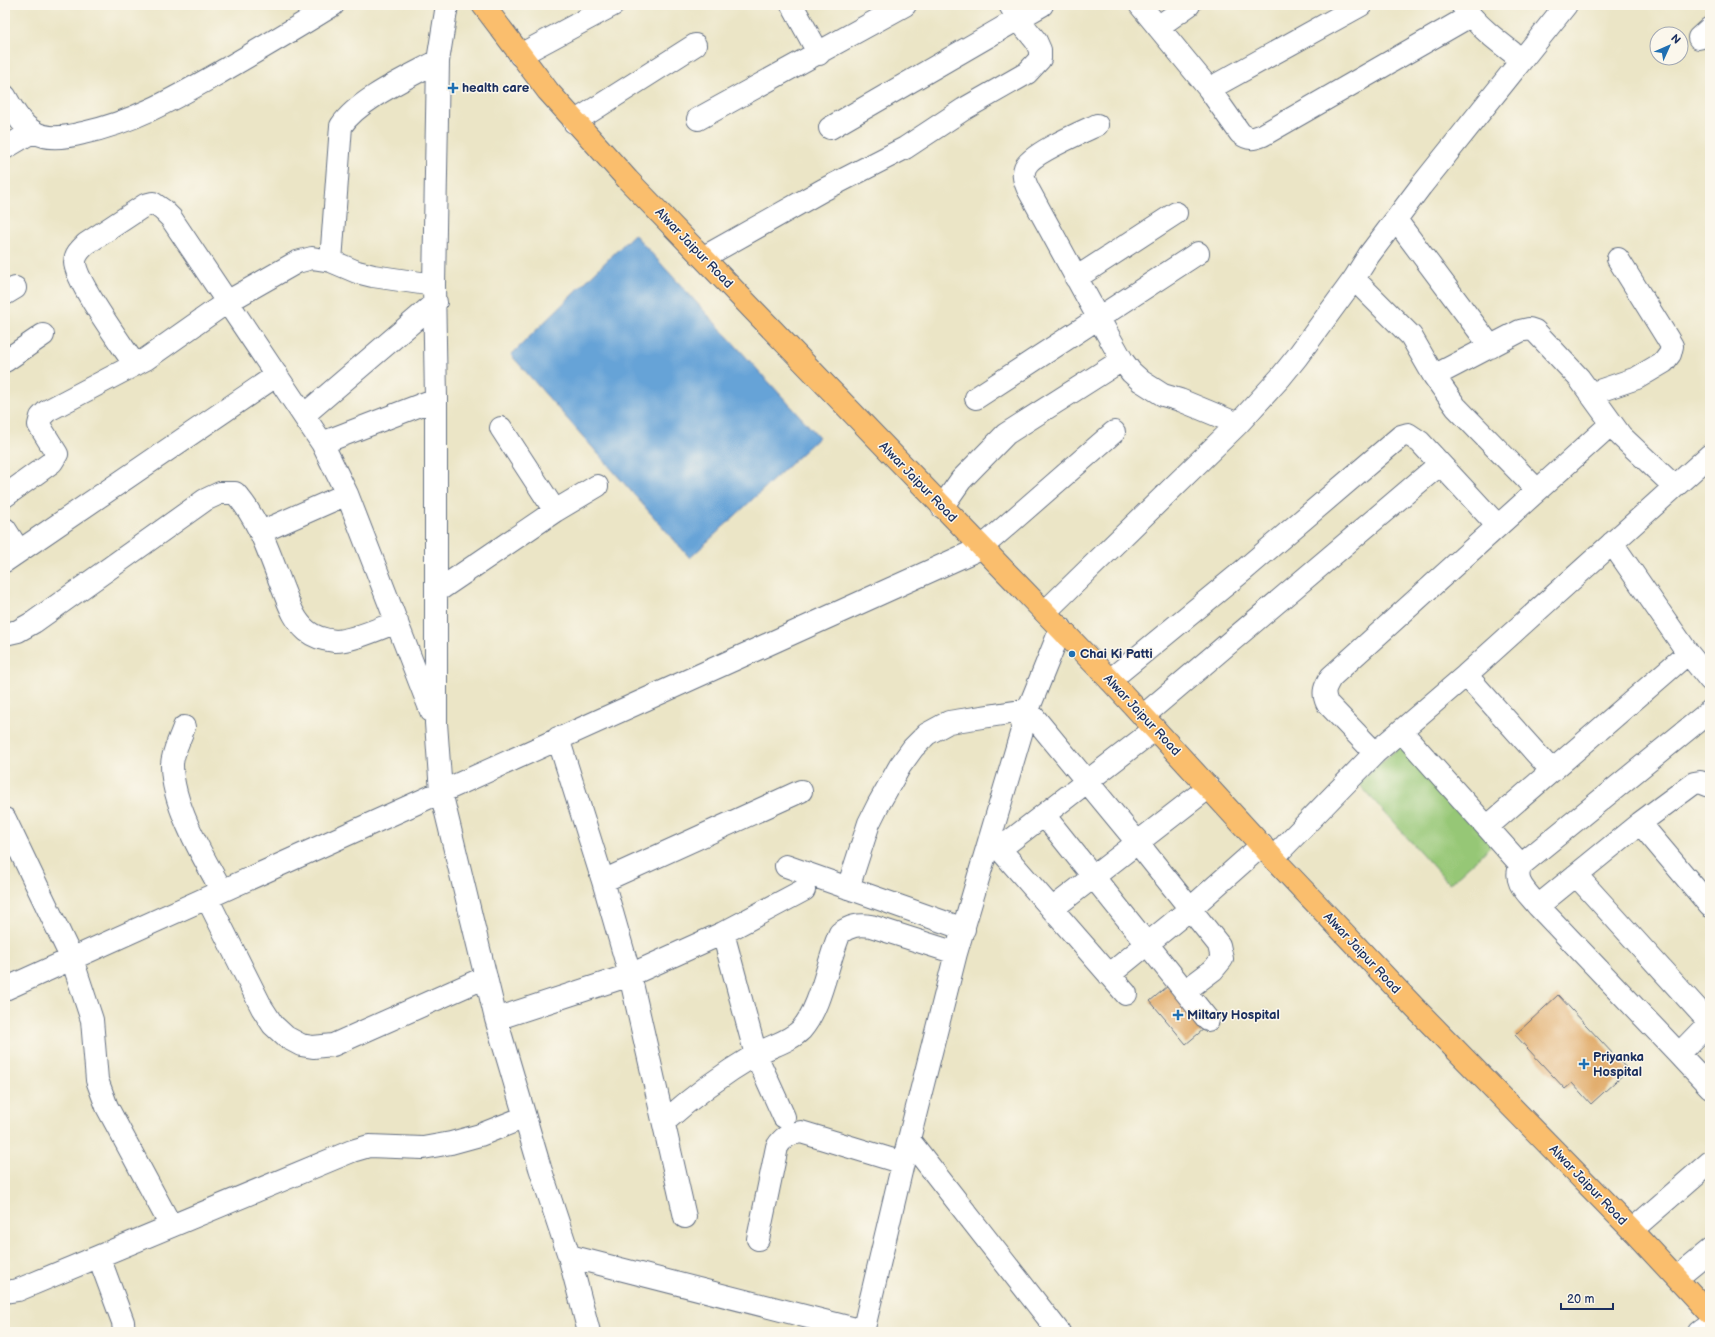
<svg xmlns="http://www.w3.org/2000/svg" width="1715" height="1337" font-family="'Balsamiq Sans',sans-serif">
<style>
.green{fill:#96c776;stroke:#587b6a}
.water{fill:#66a3d7;stroke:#40699a}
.building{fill:#e1ac6b}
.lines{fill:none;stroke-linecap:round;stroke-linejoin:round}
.minor-casing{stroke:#646f82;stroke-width:24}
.major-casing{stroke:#646f82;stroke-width:24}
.minor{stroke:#fff;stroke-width:22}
.major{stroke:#fabe6d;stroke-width:22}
.poi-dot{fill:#1f6fb2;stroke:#fbf7ec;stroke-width:1.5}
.labels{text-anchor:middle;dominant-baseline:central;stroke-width:3;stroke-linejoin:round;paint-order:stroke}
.poi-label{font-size:13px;font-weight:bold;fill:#1b2f5e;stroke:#fbf7ec;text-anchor:start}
.street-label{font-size:13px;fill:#1b2f5e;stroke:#fbf7ec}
</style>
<rect width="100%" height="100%" fill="#fbf7ec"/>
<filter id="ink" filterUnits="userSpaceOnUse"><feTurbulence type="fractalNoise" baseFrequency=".025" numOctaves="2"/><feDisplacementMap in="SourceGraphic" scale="8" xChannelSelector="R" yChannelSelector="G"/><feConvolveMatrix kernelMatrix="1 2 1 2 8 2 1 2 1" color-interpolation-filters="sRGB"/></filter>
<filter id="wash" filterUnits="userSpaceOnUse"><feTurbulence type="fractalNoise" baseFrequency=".012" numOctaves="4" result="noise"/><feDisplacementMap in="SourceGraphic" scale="16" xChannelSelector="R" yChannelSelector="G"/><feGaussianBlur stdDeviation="0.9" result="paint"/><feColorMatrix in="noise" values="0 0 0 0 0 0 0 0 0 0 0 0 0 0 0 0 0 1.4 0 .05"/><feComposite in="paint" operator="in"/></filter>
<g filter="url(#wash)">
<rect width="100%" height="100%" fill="#ebe5c6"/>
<path class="green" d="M1408,739l91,100 -50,45 -91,-101z"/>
<path class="water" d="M634,234l185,203 -129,121 -179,-203z"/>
<g id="blocks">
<path class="building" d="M1168,986l36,43 -18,15 -36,-43z
M1558,995l70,75 -37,34 -19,-21 -7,6 -50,-54z"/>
</g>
</g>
<g filter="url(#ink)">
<use href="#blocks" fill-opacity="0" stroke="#646f82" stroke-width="1"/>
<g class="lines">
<g class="minor-casing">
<path id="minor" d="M792,5l27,49
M1140,5l69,84 31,44c9,7 13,6 23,2l207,-119
M1462,5c16,22 38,38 60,55
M1158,27l31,-22
M1699,38l11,-10
M520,55l93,-50
M1209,89l152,-84
M5,96c9,16 20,36 39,40 12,3 27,0 39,-3 53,-11 97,-38 143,-64 36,-21 72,-42 107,-64
M698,119l207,-114
M574,122l121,-77
M1097,125c-15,7 -67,29 -72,43 -3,8 0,14 3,21l71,130 23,41 9,12 10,9 22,14 17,5 58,24
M830,128l212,-123
M5,148l27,-16
M1396,220l95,127
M704,257l119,-67 82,-42 59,-39 63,-36 13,-14v-9l-4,-9 -18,-22 -8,-14
M331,261l10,-135c18,-27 68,-49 97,-65
M1076,278l100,-65
M1354,279l57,57 23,40 22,31 81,83
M5,294l10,-6
M5,361l38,-26
M135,365c-13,-20 -60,-84 -60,-103 0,-8 6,-13 11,-18l59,-39 8,-2 10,7 8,8 151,225 25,51 84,217
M1434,376l86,-45 9,-2 6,2 44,47 42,58 53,50
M1590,394l47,-16 27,-16 6,-8 2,-8 -6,-10 -48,-77
M976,398l222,-145
M304,415l132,-113
M501,428l54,83
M322,443l114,-44
M5,496l47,-34 5,-8 -18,-29 2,-8 6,-6 99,-52 81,-57 70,-40 15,-4 19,3 26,11 16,4 61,9
M942,507l19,-27 45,-46 116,-74
M270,528l77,-34
M5,529l14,22
M1612,543l76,110 22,27
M5,561l272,-186
M436,592l119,-81 42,-25
M1045,612l193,-188 42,-46 17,-21 57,-78 15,-24 52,-69 145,-181
M5,634l13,-3 16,-9 171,-122 15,-7h15c24,26 35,63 48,96 6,15 11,31 24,42 7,6 19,9 28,10 18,0 45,-13 62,-19
M1466,675l86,96
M1110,680l134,-110 157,-134 7,-2 12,8 77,83
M1710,711l-189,154c-9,17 7,28 17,41l141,148 31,-32
M1143,716l297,-252
M184,727c-4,12 -12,26 -12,38 0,40 31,92 50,126
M1401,731l120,134
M558,738l45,143 27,94 55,242
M1375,753l-48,-50c-5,-11 -2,-16 4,-26l280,-253
M1044,815l164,205
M5,819l67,140 20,61 5,60 10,27 64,119
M1640,823l70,83
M1487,827l201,-174
M991,839l135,155
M1001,848l154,-119
M1273,858l102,-105 91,-78 244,-220
M786,866l178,63
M1576,875l134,148
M603,881l198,-90
M848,888l21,-65 9,-18 22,-39 13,-18 14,-14 22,-12 79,-12 109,132 82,103 3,14 -9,11 -28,21
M207,898l55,110 11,17 13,12 15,8 12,2 20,-2 153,-68
M1538,906l102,-83 54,-40 6,-1 10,4
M1052,909l157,-122
M723,933l33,122 28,62
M1109,975l81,-66 72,-64
M5,989l436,-197 -5,-69v-324l-2,-114 4,-224 9,-56
M496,1019l134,-44 93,-42 81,-43
M1679,1054l31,33
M664,1122c28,-25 59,-48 91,-67 15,-9 34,-13 46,-25 21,-24 26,-68 39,-97 10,-7 18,-9 31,-7l85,27
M909,1140l150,192
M1632,1230l78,-68
M758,1239l19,-92c6,-10 12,-13 24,-15l102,31
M569,1256l294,75
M99,1257l24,65 1,10
M1677,1277l33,-27
M5,1292l13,-2 334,-139 17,-5 54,2 28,-5 29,-8 45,-18
M589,1332l-20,-76 -29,-88 -44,-149 -55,-227 540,-244 133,-116
M863,1332l40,-169 53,-210 72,-243 33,-82
M1700,1332l10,-7"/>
</g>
<g class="major-casing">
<path id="major" d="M483,5l65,86 80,89 482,500 163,178 140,148 219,224 78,84"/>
</g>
<use href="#minor" class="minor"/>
<use href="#major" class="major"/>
</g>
</g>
<g class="poi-dot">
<path d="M451 82h4v4h4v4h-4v4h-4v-4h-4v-4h4z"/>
<circle cx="1072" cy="654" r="4"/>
<path d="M1176 1009h4v4h4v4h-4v4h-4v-4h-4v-4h4z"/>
<path d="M1582 1058h4v4h4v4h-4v4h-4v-4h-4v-4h4z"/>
</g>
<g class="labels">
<g class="poi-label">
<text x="462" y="88">health care</text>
<text x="1080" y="654">Chai Ki Patti</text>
<text x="1187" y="1015">Miltary Hospital</text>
<text x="1593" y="1057">Priyanka<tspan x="1593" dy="15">Hospital</tspan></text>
</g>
<g class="street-label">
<text transform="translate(694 248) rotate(46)">Alwar Jaipur Road</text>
<text transform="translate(918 482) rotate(46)">Alwar Jaipur Road</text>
<text transform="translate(1142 715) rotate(47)">Alwar Jaipur Road</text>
<text transform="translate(1362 953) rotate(47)">Alwar Jaipur Road</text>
<text transform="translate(1588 1185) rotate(46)">Alwar Jaipur Road</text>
</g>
</g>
<rect width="1715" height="1337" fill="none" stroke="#fbf7ec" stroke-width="20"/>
<g transform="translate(1669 46) rotate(45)"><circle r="19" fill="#fbf7ec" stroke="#a1a7b3"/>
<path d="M0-3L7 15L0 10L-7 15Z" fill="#1f6fb2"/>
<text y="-6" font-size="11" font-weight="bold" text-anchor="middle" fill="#1b2f5e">N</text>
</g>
<path d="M1561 1303v6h52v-6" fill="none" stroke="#1b2f5e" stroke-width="2"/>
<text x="1567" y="1303" font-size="12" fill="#1b2f5e" stroke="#fbf7ec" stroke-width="3" paint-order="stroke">20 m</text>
</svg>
